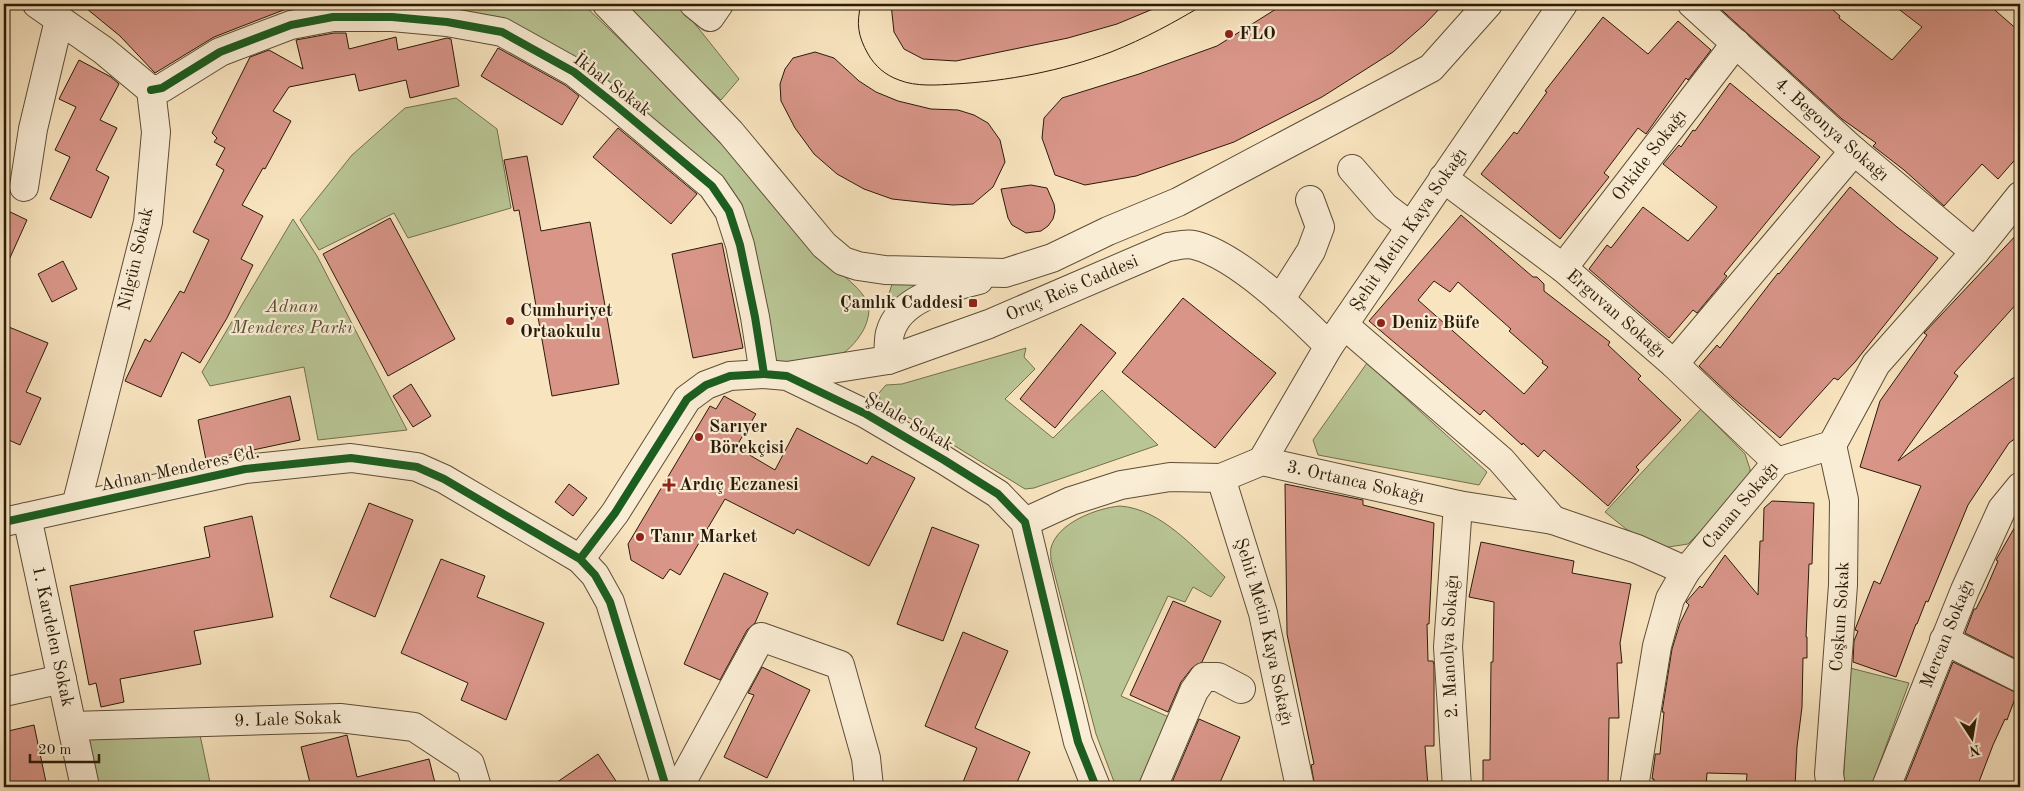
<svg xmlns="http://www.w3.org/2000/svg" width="2024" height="791" font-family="'Old Standard TT',serif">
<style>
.green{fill:#b9c595;stroke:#72704e}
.building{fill:#d89588;stroke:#2a1b08;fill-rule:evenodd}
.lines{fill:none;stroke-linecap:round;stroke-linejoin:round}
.minor-casing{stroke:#5e4d36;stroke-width:30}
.minor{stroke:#faedd5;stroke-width:28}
.tram{stroke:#2a1b08;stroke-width:1}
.cycleway-casing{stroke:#faedd5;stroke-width:11}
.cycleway{stroke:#1b5e20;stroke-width:8}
.poi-dot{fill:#8f2418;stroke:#faedd5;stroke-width:2}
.labels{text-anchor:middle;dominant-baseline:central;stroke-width:4.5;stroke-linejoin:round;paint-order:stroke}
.poi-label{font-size:18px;font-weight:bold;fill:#2a1b08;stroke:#faedd5;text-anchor:start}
.street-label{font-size:18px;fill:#2a1b08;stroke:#faedd5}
.park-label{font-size:18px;font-style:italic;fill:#554e32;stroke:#faedd5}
</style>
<rect width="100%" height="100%" fill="#f8e4bf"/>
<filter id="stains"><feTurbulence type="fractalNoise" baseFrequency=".004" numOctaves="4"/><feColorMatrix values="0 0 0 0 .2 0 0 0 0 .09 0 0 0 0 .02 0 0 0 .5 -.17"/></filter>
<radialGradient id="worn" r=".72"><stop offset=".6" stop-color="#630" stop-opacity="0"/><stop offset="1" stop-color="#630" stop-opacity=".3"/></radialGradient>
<path class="green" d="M428,4h155c37,36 75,71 111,108 45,47 84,100 130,147 13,13 43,31 45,50 0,7 -3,18 -8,25 -19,29 -39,28 -70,37l-25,-16 -17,-130 -37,-48 -53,-51 -231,-119z
M621,4h53l13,10 52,65 -18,21 -84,-79z
M456,98l41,31 14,79 -103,30 -14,-25 -75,37 -19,-30 52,-65 53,-47z
M293,219l24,37 90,174 -89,10 -14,-73 -94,19 -8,-14z
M893,281l31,3 -40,25z
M1026,348l-2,9 11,12 -30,30 48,39 49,-48 56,55 -124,43 -9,1 -145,-89 -1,-7 7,-8 16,-1z
M1367,363l120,109 -8,13 -161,-30 -5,-15z
M1701,409l44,45 5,15 -1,13 -61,62 -26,4 -36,-19 -21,-17z
M1120,506c42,3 76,44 105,71l-14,20 -18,-10 -8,15 -17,-6 -47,100 50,22 -30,69h-25l-20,-53 -45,-174c0,-4 -1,-9 0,-12 6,-25 46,-40 69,-42z
M1850,668l59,15 -38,104h-28z
M200,735l11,52h-116l-10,-48z"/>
<path class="building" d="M81,4h218l-85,33 -59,36 -35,-37z
M891,4h274l-48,20 -49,14 -112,23 -33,-2 -19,-10 -10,-17z
M1284,4h160l-20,21 -31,27 -71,45 -88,45 -98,34 -51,9 -30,-10 -13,-37 2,-20 18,-20 77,-24 78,-28z
M1715,4h111l14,12 -1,2 53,42 30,-33 -30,-23h96l32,28v122l-22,25 -16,-15 -38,42 -40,-36 -31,-24 3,-3 -34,-24z
M1603,17l45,37 30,-33 33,29 -23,30 -2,-2 -40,56 -8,-6 -34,45 5,4 -49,62 -79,-65 33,-42 3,2 30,-42 -2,-1z
M334,33h12l3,16 47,-12 2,13 49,-12 4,1 8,47 -49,12 -4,-18 -47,11 -4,-17 -66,13 -16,24 18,10 -26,48 -2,-1 -21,37 21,11 -22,43 12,6 -26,53 -27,45 -18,-11 -21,45 -36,-16 20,-42 5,3 30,-51 4,2 25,-53 -16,-8 31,-62 -8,-5 9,-17 -11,-6 3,-4 -5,-5 38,-76 19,-7 34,19 -7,-29z
M498,48l67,37 14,11 -17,29 -81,-49z
M815,52l19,6 25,23 17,11 22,9 33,8 27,1 16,5 14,8 12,17 5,22 -12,25 -20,17 -20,1 -24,-2 -37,-4 -28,-10 -27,-15 -23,-20 -19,-26 -14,-27 -1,-17 5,-15 8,-11z
M79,60l32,17 8,7 -19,36 17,8 -21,42 13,7 -18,41 -41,-19 20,-42 -15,-7 21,-43 -17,-8z
M1730,83l90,74 -96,117 3,2 -6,8 -24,29 -4,-3 -24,28 -80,-69 18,-24 4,3 32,-41 45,34 29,-34 -54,-43 16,-19 2,2 12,-17 2,1z
M618,128l79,66 -26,30 -78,-67z
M527,156l14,75 49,-9 29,162 -67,12 -33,-186 -5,1 -10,-51z
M1031,185l16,3 7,16 1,7 -2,8 -5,7 -7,5 -15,2 -14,-8 -4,-7 -7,-29z
M1850,187l47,40 41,31 -83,104 -17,18 -4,-2 -54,60 -47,-40 -34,-32 18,-21 3,3 58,-75 1,1z
M4,209l23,11 -23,51z
M1461,215l72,62h4l7,7v7l66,51 -2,3 33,31 -3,3 43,41 -45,47 3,3 -31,36 -64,-56 -6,7 -15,-14 -1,2 -38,-35 -4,5 -111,-94zM1434,281l16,11 8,-10 53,47 -2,2 34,30 -1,2 6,4 -24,27 -106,-94z
M390,218l65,121 -67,37 -65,-122z
M2020,231v69l-66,73 4,3 -60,85 122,-88v62l-11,8 -41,62 -40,97 -2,-1 -9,23h-1l-20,53 -43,-15 1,-21 4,-10 -3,-1 1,-3 18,-46 6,3 41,-98 -61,-19 20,-66 47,-66 -3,-2z
M722,243l21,105 -50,10 -21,-104z
M63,261l14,28 -25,13 -14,-28z
M1183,298l93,75 -61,75 -93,-76z
M1081,324l35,29 -61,75 -35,-29z
M4,325l44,18 -22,49 15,6 -21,47 -16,-7z
M411,384l20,32 -18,11 -20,-31z
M290,396l10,44 -94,20 -8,-40z
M724,396l32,18 -20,33 39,23 22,-42 70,36 5,-8 43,22 -46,88 -72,-37 -3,5 -69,-35 -45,76 -10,-6 -7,10 -32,-19 -3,-16 82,-138 6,3z
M569,484l18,14 -14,18 -18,-14z
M1285,484l78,16v5l71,18 -5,101h-2l1,37h5l1,4v81h-9l3,41h-113l-4,-22 3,-1 -27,-130z
M1772,501l42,2 -2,61h-3l-3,73h1v21h-4l-1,49 -5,40 -2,40h-49l1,-13 -40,-1 -1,14h-53l1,-8h-2l3,-22v-3h5l4,-42h-2l10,-63 8,-26 9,-18 -3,-3 14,-16 2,2 23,-33 33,40 2,-54h3l1,-33z
M369,503l44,17 -38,97 -45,-20z
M252,516l21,101 -79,14 7,33 -81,15 4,23 -23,5 -5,-24 -7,2 -19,-99 140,-29 -6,-30z
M2020,518v143l-55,-28 9,-24h2l10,-20 12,-28 -2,-1z
M932,527l47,18 -36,96 -46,-17z
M1481,542l93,19 -2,12 59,11 -11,59 2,20h-5l2,55h-10l-1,69h-125v-27h7l1,-98h2l1,-60 -25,-5z
M441,559l44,17 -8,21 67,26 -38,97 -45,-20 7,-17 -67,-30z
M724,573l44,20 -13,30 -8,7 -27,50 -36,-16z
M1173,601l48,20 -19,41 -10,6 -11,14 -13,30 -38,-17z
M963,632l45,19 -33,77 55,24 -15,35h-54l16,-39 -52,-22z
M1953,662l64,31 -10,27 -2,-1 -12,26 -16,42h-74z
M762,667l48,23 -43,88 -43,-21 30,-62 -6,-2z
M1199,719l41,18 -22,50h-48z
M34,725l13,62h-43v-55z
M347,735l10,42 72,-18 7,28h-125l-10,-40z
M598,754l22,33h-70z"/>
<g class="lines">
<g class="minor-casing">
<g id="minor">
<path d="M37,4l66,46 48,40 5,42 -8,90 -72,284"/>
<path d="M607,4l124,129 93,112 19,16 15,5 27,4 120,3 47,-15 56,-27 70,-29 253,-134 57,-64"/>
<path d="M694,4l16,13 9,-13"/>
<path id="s1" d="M1692,4l162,147 121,101"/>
<path d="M151,90l11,-2 58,-36 71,-27 42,-8h59l55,5 55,10 72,40 39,31 99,83 17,25 11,34 15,72 9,57"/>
<path d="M1352,169l33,38 25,19"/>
<path id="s2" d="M1443,178l120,90 111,96 103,98"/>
<path d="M24,187l9,-58 26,-109"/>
<path id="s3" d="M1563,268l173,-225"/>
<path d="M1280,300l31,-49 9,-24 -10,-27"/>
<path d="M1344,325l157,135 52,60"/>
<path d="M888,360c1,-8 0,-19 2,-27 10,-36 57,-45 89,-53"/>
<path d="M1674,364l180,-213"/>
<path id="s4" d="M787,376l101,-16 101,-36 179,-77c8,-1 18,-4 26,-2 44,11 103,69 135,101"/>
<path id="s5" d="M1262,461l67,-115 234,-342"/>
<path id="s6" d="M1221,478l42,135 37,174"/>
<path id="s7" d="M27,517l58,270"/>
<path d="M4,522l241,-53 106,-11 66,9 27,12 136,80 15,16 15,27 56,185"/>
<path id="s8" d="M1025,522l46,-21 50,-16 49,-8 51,1 41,-17 196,44 95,15 84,29 49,22"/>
<path d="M580,559l35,-46 72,-114 19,-14 24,-9 34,-2 23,2 79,38 78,46 54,34 27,28 53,220 18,45"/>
<path d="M1944,640l76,38"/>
<path d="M4,692l58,-13"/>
<path id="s9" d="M72,726l268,-8 74,9 56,37 7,23"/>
<path d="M679,787l82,-150 79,28 26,93 3,29"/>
<path d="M1153,787l41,-96 10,-14h14l23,12"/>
<path id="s10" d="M1457,787l-9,-140 10,-142"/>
<path id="s11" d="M1634,787l23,-141 13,-47 16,-28 91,-109 55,-17 44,-81 99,-112 45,-56"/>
<path id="s12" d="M1831,787l-2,-13 14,-189 1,-85 -12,-55"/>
<path id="s13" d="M1886,787l79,-197 37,-81 18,-22"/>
</g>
</g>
<use href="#minor" class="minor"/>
<path class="tram" d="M861,4c-5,20 -3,32 7,50 7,12 17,21 31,26 17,7 39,5 56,4 53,-3 106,-13 156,-32 33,-13 64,-30 94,-48"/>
<g class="cycleway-casing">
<path id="cycleway" d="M151,90l11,-2 58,-36 71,-27 42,-8h59l55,5 55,10 72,40 39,31 99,83 17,25 11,34 15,72 9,57
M4,522l241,-53 106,-11 66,9 27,12 136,80 15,16 15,27 56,185
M580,559l35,-46 72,-114 19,-14 24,-9 34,-2 23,2 79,38 78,46 54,34 27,28 53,220 18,45"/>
</g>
<use href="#cycleway" class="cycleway"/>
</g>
<g class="poi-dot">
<circle cx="1229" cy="34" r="5"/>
<rect x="968" y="298" width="10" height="10" rx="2.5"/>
<circle cx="510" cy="321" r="5"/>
<circle cx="1381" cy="323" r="5"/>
<circle cx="699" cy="437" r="5"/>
<path d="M666.5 477.5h5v5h5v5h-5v5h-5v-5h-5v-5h5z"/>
<circle cx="640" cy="537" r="5"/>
</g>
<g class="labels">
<g class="poi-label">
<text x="1239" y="34">FLO</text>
<text x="963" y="303" text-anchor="end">Çamlık Caddesi</text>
<text x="520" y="311">Cumhuriyet<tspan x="520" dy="21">Ortaokulu</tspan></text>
<text x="1391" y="323">Deniz Büfe</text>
<text x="709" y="427">Sarıyer<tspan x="709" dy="21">Börekçisi</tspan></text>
<text x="679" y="485">Ardıç Eczanesi</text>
<text x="650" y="537">Tanır Market</text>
</g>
<g class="street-label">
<text transform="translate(612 85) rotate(37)">İkbal Sokak</text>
<text stroke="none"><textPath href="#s1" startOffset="188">4. Begonya Sokağı</textPath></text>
<text stroke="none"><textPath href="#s3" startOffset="142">Orkide Sokağı</textPath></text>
<text stroke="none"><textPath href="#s5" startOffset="274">Şehit Metin Kaya Sokağı</textPath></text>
<text transform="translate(136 259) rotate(-77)">Nilgün Sokak</text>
<text stroke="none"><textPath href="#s4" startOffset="300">Oruç Reis Caddesi</textPath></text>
<text stroke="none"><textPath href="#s2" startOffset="220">Erguvan Sokağı</textPath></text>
<text transform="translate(909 422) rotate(30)">Şelale Sokak</text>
<text transform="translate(180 469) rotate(-12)">Adnan Menderes Cd.</text>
<text stroke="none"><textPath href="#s8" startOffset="344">3. Ortanca Sokağı</textPath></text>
<text stroke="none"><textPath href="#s11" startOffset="309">Canan Sokağı</textPath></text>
<text stroke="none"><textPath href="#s12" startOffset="171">Coşkun Sokak</textPath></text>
<text stroke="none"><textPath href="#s6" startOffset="160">Şehit Metin Kaya Sokağı</textPath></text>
<text stroke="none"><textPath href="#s13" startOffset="165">Mercan Sokağı</textPath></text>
<text stroke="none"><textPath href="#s7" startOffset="122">1. Kardelen Sokak</textPath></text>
<text stroke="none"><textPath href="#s10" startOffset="141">2. Manolya Sokağı</textPath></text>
<text stroke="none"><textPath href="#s9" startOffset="216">9. Lale Sokak</textPath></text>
</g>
<g class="park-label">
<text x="292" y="307">Adnan<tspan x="292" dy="21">Menderes Parkı</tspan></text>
</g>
</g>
<rect width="2024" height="791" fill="none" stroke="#f8e4bf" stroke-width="20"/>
<rect x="5" y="5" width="2014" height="781" fill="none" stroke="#2a1b08" stroke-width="2.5"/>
<rect x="10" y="10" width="2004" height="771" fill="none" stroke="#2a1b08"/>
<g transform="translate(1972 738) rotate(168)" stroke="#faedd5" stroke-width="4" paint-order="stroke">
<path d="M0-4L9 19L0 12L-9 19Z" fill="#2a1b08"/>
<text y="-8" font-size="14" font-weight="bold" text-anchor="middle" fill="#2a1b08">N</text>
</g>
<path d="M30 754v8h69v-8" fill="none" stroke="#2a1b08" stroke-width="2.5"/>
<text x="38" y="754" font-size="15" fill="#2a1b08" stroke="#faedd5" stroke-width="4" paint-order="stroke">20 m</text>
<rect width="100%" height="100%" filter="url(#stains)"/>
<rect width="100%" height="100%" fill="url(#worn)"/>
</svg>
